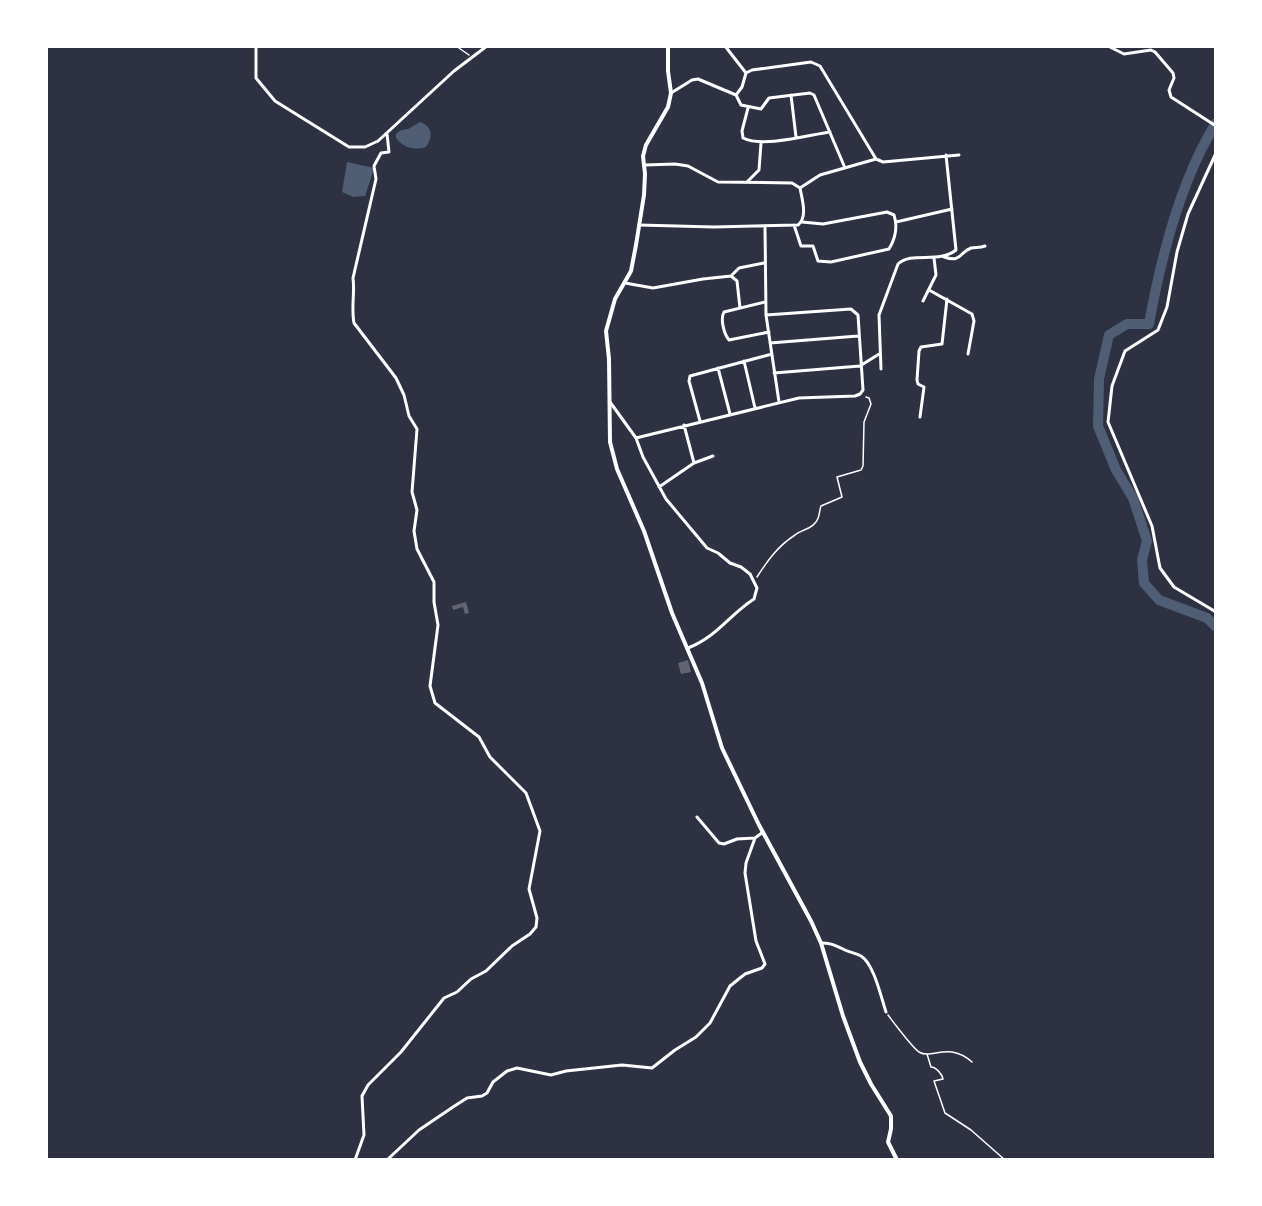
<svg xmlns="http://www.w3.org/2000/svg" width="1262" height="1206" font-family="'Asap Condensed',sans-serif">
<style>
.water{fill:#4f5d75}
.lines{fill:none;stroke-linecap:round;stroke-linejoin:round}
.river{stroke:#4f5d75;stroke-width:10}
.building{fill:#626471}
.path{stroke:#fff;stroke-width:1.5}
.minor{stroke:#fff;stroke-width:3}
.secondary{stroke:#fff;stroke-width:4}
</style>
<rect width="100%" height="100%" fill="#2d3142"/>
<path class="water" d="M420,122c13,5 13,15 6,25 -13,4 -23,0 -30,-9v-4l5,-4 7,-1z
M347,162l27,6 -9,28 -12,1 -11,-5z"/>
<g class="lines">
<path class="river" d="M1216,123c-36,58 -55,134 -67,201h-22l-18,11 -10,44 -1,47 18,44 17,28 14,43 -5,19 2,23 15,17 48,18 9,9"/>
</g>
<path class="building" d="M466,602l3,11 -4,1 -2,-7 -10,3 -1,-4z
M688,660l3,12 -10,2 -3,-11z"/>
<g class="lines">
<path class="path" d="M456,46l13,9
M757,577c11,-17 21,-31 38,-42 6,-5 16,-6 20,-12 5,-4 4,-12 6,-17l21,-9 -5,-20 24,-7 2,-4 1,-44 7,-18 -2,-6 -3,-1
M888,1015c6,8 24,32 31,37 13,8 29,-11 53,10
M927,1054l4,13c5,0 11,7 12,12l-9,2 11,32 26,17 34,30"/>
<path class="minor" d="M256,46v32l19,23 74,46h16l13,-6 76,-70 33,-25
M725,46l21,27
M1108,46l16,8 27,-4 4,2 18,21 1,5 -5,12 2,7 45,29
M671,93l21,-13 6,-1 38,16 6,-8 4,-14 6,-3 59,-8 9,4 56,93
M736,95l5,10 20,4 8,-11 41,-5 4,2 31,73
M791,95l5,42
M748,108l-6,23 1,7c20,10 65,-3 87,-6
M1216,153l-28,61 -11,38 -10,55 -9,23 -33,21 -13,35 -4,36 44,104 8,42 14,19 42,25
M748,181l11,-11 2,-27
M800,188l20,-13 56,-16 7,3 76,-7
M896,222l56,-13
M639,225l75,2 84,-2c10,-8 4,-26 2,-37l-8,-5 -74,-1 -30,-16 -13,-2 -30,1
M794,225l7,21h12l5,15 13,1 58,-13c6,-10 9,-22 5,-34l-7,-3 -64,12 -21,-2
M765,227l1,88 13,87
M944,257c18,6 14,-4 27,-9 5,-1 9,0 14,-2
M731,276l8,-8 25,-5
M625,283l28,5 50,-9 28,-3 6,5 3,27
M929,290l43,24 2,7 -6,33
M923,301l13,-26 -2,-17
M765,302l-41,10c-4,7 0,22 5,28l40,-8
M770,343l88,-7
M744,361l11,47
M718,368l12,46
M881,369l-2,-54 19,-51c14,-13 41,0 58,-14l-10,-95
M774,373l86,-7 19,-12
M610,402l26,36 7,19 23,42 41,49 11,5 12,10 11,4 9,7 7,14 -3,11c-25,16 -36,37 -66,49
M920,417l4,-30 -6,-3 -1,-4 2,-29 2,-4 21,-3 5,-45
M700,421l-11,-40 1,-5 82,-22
M684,425l10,38
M636,438l163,-40 56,-2 5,-2 3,-4 -5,-75 -7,-6 -85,6
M659,487l35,-24 19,-7
M697,817l22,26 5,1 13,-5 18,-1 8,-6
M821,943c10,0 13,2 22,6 5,3 12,4 18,7 13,8 20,41 25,56
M355,1160l9,-25 -2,-39 6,-11 33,-33 43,-54 13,-6 14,-13 15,-8 26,-25 18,-12 6,-7 1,-9 -8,-29 11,-58 -14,-38 -36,-36 -11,-20 -44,-34 -5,-17 8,-61 -4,-23v-20l-17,-33 -3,-18 3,-21 -5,-18 5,-63 -8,-13 -5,-21 -8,-17 -42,-55c-3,-15 1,-30 -1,-45l23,-99 -2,-13 7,-13 8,-1 -2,-18
M387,1160l32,-30 34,-23 14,-9 15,-2 5,-3 6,-11 14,-11 10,-3 34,7 15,-4 56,-6 30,3 23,-18 21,-13 14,-14 20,-37 15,-12 17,-6 3,-4 -9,-23 -11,-68 1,-10 9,-25"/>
<path class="secondary" d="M668,46v25l3,22 -3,14 -22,38 -3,11 2,18 -1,21 -8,50 -5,26 -16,28 -9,32 3,28 1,83 7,27 27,62 28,82 30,70 20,65 37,77 52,96 10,22 22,73 17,46 11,22 20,32v13l-3,13 9,18"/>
</g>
<rect width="1262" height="1206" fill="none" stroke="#ffffff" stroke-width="96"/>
</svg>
